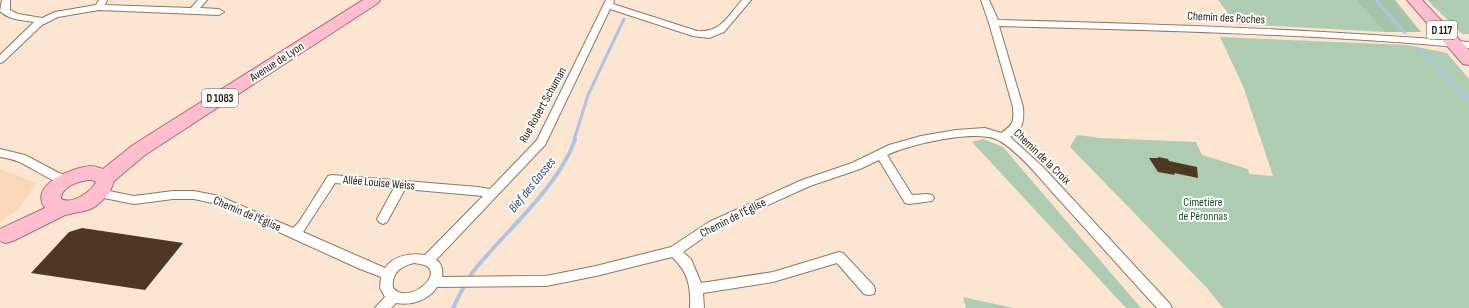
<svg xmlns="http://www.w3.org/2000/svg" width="1469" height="308" font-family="'Sofia Sans Condensed',sans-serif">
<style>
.built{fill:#f9d7b8}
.green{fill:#adccb2}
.forest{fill:#a5c4a9}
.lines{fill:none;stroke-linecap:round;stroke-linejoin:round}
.stream-far1{stroke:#adc4e3;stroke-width:3}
.stream{stroke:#adc4e3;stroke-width:4}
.building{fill:#4e3823}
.street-casing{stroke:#8f765f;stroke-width:2}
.primary-casing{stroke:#b26878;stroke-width:2}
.street{fill:#fff;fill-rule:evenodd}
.primary{fill:#ffbed0;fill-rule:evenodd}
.labels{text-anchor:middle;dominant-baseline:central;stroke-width:4;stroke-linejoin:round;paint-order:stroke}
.shield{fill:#fff;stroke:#655e57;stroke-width:1}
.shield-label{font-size:11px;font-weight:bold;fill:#23190f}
.street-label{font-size:12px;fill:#23190f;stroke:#fff}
.park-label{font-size:12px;fill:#1b4b27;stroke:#fff}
.water-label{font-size:13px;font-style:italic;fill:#294a73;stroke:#fff}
</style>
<rect width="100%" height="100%" fill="#fde6d1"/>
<path class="built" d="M0,169l36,14 -18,27 -18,12z"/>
<path class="green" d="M1218,0h137l30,32 -149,-8z
M1427,0h42v34h-7z
M1220,37l187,8 40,8 22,26v229h-246l-16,-20 -137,-141 7,-12 24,3 95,4 6,13 46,14 1,5 24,2 -30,-90z
M983,139l20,8 138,161h-15l-154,-166z
M963,297l50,11h-47z"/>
<path class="forest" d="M1355,0h40l26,32h-36z"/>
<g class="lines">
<path class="stream-far1" d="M1376,0l29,33
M1417,48l20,18 10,14 9,7 13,15
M574,140l14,-45 36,-76"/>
<path class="stream" d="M453,308c7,-14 13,-28 23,-40 31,-38 84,-83 99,-129"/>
</g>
<path class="building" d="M1158,157l10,2 1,2 28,6 1,11 -24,-5 1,2 -17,-3 -9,-14h9z
M82,228l101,15 -38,47 -114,-17 38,-41z"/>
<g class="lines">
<g class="street-casing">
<path id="street" d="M2,0h8v10l8,4 24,4 13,-6 41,-7 3,-5h8l-2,5 86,3 7,-8h9l-7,8 19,1 5,3 -5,3 -120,-5 -41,7 -16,8 -39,37 -3,1v-8l34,-33c-11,-2 -25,-2 -34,-11z
M606,0h8l-1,4 84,27c24,2 31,-15 45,-31h9l-27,32 -15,6 -16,-2 -83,-27 -65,136 -109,115c6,3 7,11 6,17l104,-1 50,-10 75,-19 38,-25 93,-42 50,-17 37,-18 32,-9 35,-6 29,-2 16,5c13,-9 13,-11 12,-26l-24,-84 -8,-23h8l9,20c157,4 314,9 471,22v6c-156,-14 -313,-18 -470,-22l24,81c1,15 0,22 -13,30l33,30 127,137 2,4h-15c-35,-38 -69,-77 -104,-115 -12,-14 -40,-47 -57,-54 -24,-9 -85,5 -109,16l25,40 16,-1 4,1 2,3 -2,3 -23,3 -4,-1 -26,-43 -19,9 -50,17 -93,42 -34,24 8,7 10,24 72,-11 66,-20 4,1 31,33 1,4 -1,4 -5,1 -5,-1 -27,-31 -64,19 -70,11 1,15h-14c1,-22 -2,-36 -18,-51l-76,19 -50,10 -109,1c-8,13 -26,19 -41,16l-5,5h-16l10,-11 -5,-9 1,-11 -21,-8 -143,-65 -23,-5h-21l-39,5 -35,-7 -4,-1 -2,-3 2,-3 4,-1 35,7 39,-5h21l25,5 74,32 6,-6 29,-46 4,-1 146,12 12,2 47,-49zM335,183l59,5 -17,31 2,3 4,2 4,-2 18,-33 78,7 -58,59c-14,-2 -31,0 -40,13l-82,-36zM414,263c5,1 12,1 15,5 10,12 -23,36 -36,20 -2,-15 8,-22 21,-25z
M0,149l25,6 34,18 12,4 2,3 -2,3c-14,4 -39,-16 -52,-21 -6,-3 -13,-4 -19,-5z"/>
</g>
<g class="primary-casing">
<path id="primary" d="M363,0h17l-2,3 -233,152 -31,26 -5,13 -13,12 -8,4 -23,5 -52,26 -7,2 -6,-2v-12l45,-21c-17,-23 28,-41 46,-42 4,0 8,2 12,3l30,-24zM87,180h5l4,2c-5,10 -24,23 -35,17 0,-12 16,-17 26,-19z
M1407,0h15l47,50v15l-6,-1z"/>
</g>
<use href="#street" class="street"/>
<use href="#primary" class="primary"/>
</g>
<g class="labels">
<g class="shield">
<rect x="1427" y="21" width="30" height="18" rx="3"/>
<rect x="202" y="89" width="36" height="18" rx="3"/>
</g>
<g class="shield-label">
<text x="1442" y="30">D 117</text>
<text x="220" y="98">D 1083</text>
</g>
<g class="street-label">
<text transform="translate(1226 18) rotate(3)">Chemin des Poches</text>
<text transform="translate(277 62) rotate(-33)">Avenue de Lyon</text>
<text transform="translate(543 105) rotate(-61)">Rue Robert Schuman</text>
<text transform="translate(1042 157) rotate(44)">Chemin de la Croix</text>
<text transform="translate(379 183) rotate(5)">Allée Louise Weiss</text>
<text transform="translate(247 214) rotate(23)">Chemin de l'Église</text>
<text transform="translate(733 218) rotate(-27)">Chemin de l'Église</text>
</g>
<g class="park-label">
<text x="1203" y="202">Cimetière<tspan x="1203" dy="14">de Péronnas</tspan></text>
</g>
<g class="water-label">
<text transform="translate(532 185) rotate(-51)">Bief des Gasses</text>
</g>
</g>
</svg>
